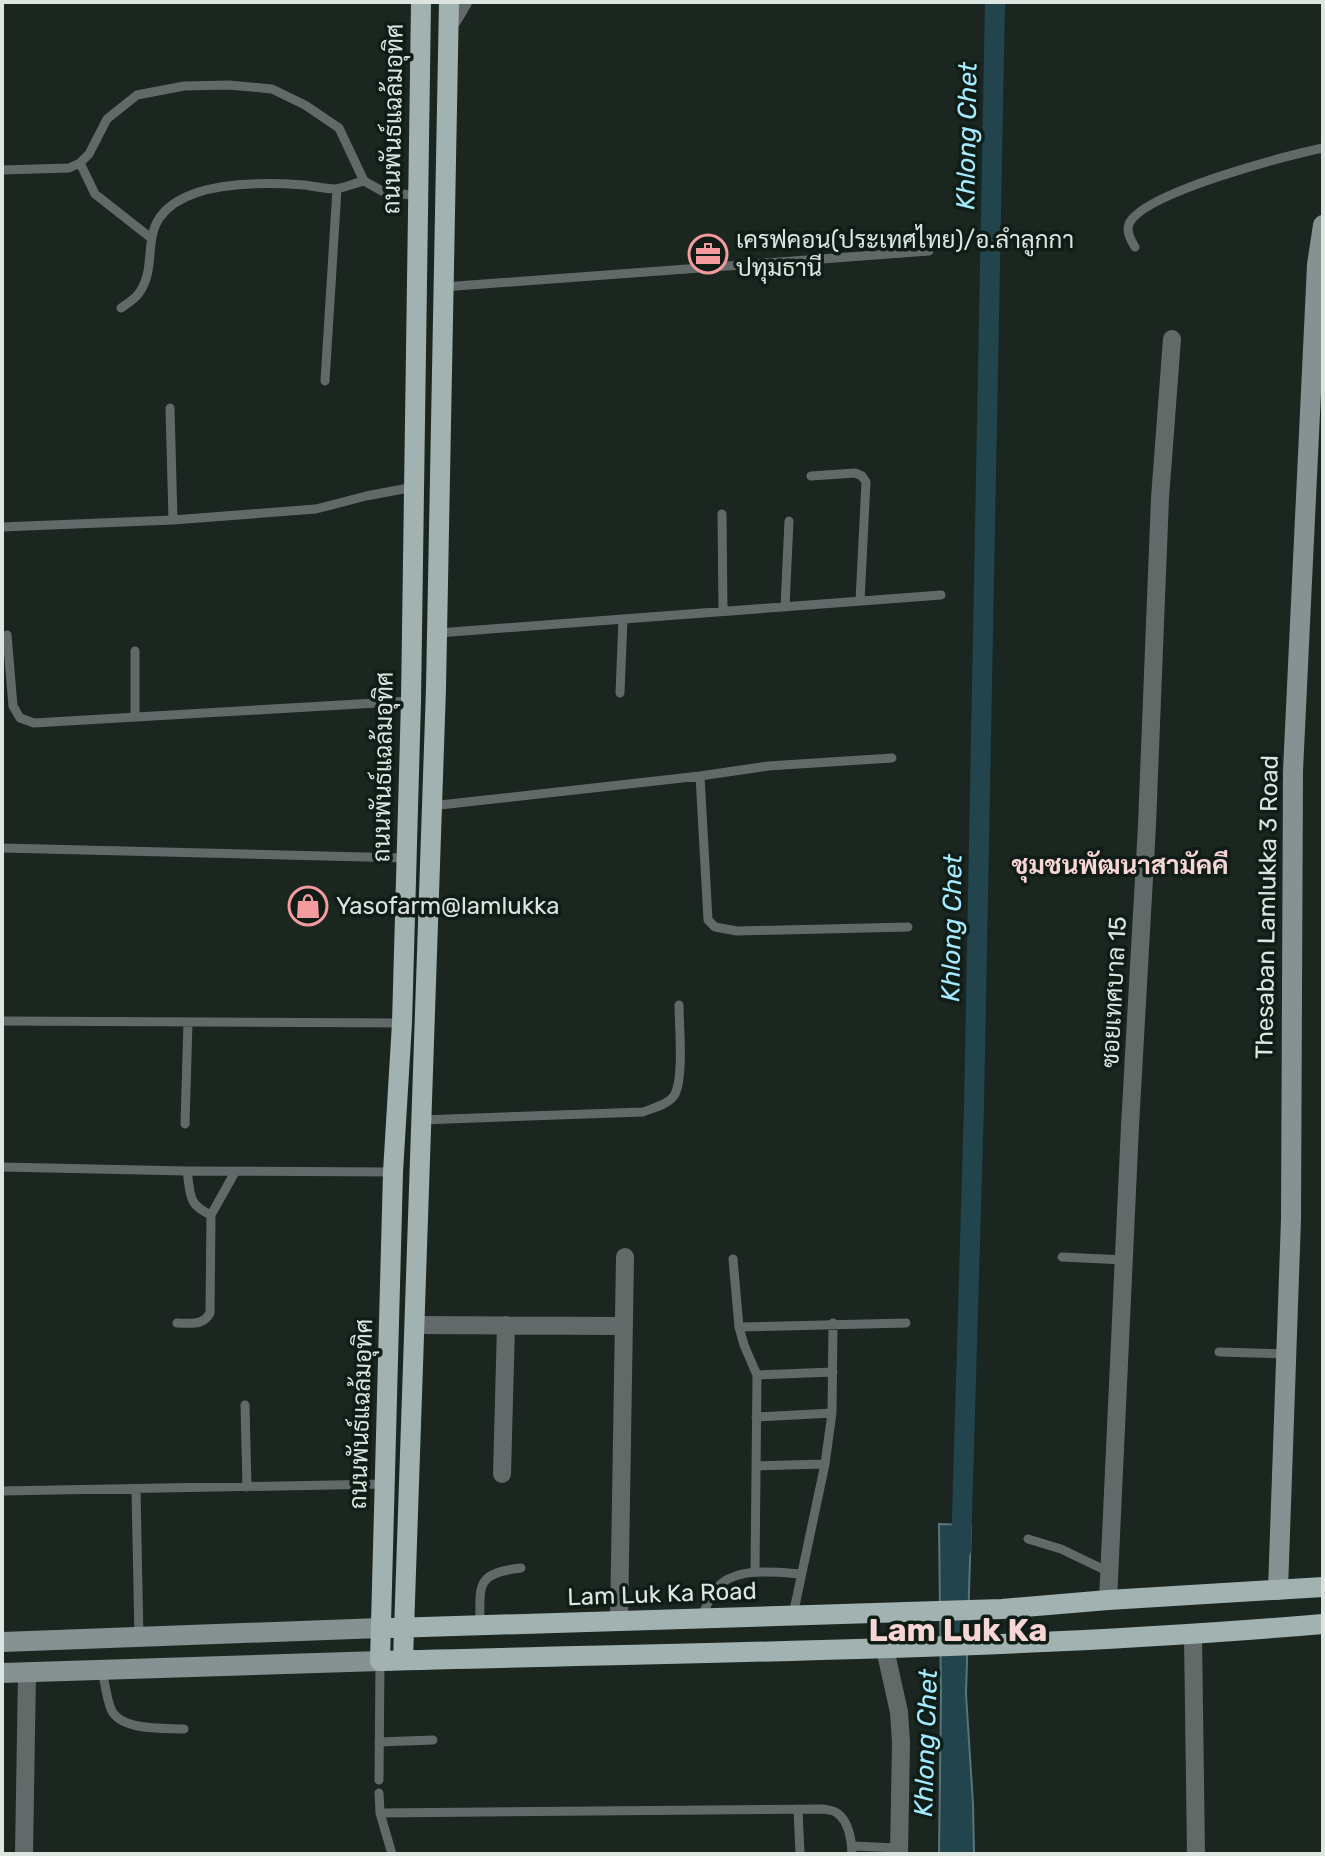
<svg xmlns="http://www.w3.org/2000/svg" width="1325" height="1856" font-family="Rubik,Sarabun,sans-serif">
<style>
.water{fill:#21444d;stroke:#597479;stroke-width:2}
.lines{fill:none;stroke-linecap:round;stroke-linejoin:round}
.canal{stroke:#21444d;stroke-width:20}
.lane{stroke:#626a69;stroke-width:9}
.street{stroke:#626a69;stroke-width:18}
.secondary{stroke:#869291;stroke-width:20}
.primary{stroke:#a2b2b0;stroke-width:20}
.labels{text-anchor:middle;dominant-baseline:central;stroke-width:7;stroke-linejoin:round;paint-order:stroke}
.street-label{font-size:24px;fill:#dde5e1;stroke:#101c16}
.poi-label{font-size:24px;fill:#dde5e1;stroke:#101c16;text-anchor:start}
.water-label{font-size:26px;font-style:italic;fill:#a6eaff;stroke:#101c16}
.neighbourhood-label{font-size:26px;font-weight:bold;fill:#f9d6d6;stroke:#101c16}
.district-label{font-size:32px;font-weight:bold;fill:#f9d6d6;stroke:#101c16}
</style>
<rect width="100%" height="100%" fill="#1a261f"/>
<path class="water" d="M939,1524l32,1 -5,169 7,110 1,50h-35l2,-156z"/>
<g class="lines">
<path class="canal" d="M961,1550l13,-444 21,-1104"/>
<path class="lane" d="M80,163l15,31 56,44
M2,170l67,-2 11,-5 9,-9 18,-35 30,-24 47,-9 45,-1 43,4 33,16 34,23 25,53 18,10 35,5
M1135,247c-4,-7 -9,-15 -6,-23 13,-31 159,-69 194,-76
M443,287l486,-36
M121,308c6,-4 14,-9 18,-15 17,-23 5,-53 21,-76 27,-37 103,-35 144,-32 10,1 21,4 31,4 9,-1 20,-6 29,-8
M325,381l12,-192
M170,408l3,112
M811,476l44,-3 7,3 4,6 -6,119
M722,514l1,97
M2,527l171,-7 143,-11 50,-13 48,-9
M785,607l4,-86
M438,633l503,-38
M7,635l6,71 7,12 14,5 376,-22
M135,651v66
M620,693l3,-74
M700,776l8,144 7,7 22,4 171,-4
M431,806l269,-30 68,-10 124,-8
M2,848l404,10
M2,1021l400,2
M421,1120l222,-8c10,-4 27,-8 32,-18 9,-18 4,-68 4,-89
M185,1124l3,-102
M2,1167l185,4 206,1
M187,1171c4,24 0,33 24,44
M1062,1257l62,3
M733,1259l6,68 5,18 13,30 -2,196
M177,1323c14,0 26,3 33,-10l1,-98 24,-43
M739,1327l167,-4
M1219,1352l67,2
M757,1375l76,-3
M245,1405l2,82
M756,1417l76,-4
M756,1466l69,-2
M136,1489l3,149
M2,1491l383,-7
M1028,1539l33,10 48,23
M793,1615l32,-151 7,-51 1,-90
M700,1619c5,-9 9,-20 15,-29 18,-24 60,-18 86,-16
M480,1626c0,-41 -5,-53 41,-58
M102,1670c3,12 4,27 9,39 9,22 52,19 73,20
M379,1742l54,-2
M379,1780l1,-119
M379,1793l1,20 12,41
M798,1809l2,45
M380,1813l443,-4c5,1 10,1 14,4 12,8 15,29 15,41
M852,1846l47,2"/>
<path class="street" d="M448,22l5,-3 10,-17
M414,1325l209,1
M502,1474l4,-149
M1108,1600l22,-474 17,-301 13,-327 12,-159
M619,1621l6,-364
M1193,1635l3,219
M885,1649l14,63 2,30 -2,112
M24,1854l3,-181"/>
<path class="secondary" d="M1278,1590l13,-371 2,-448 24,-506 6,-40
M2,1642l378,-14
M2,1673l378,-12"/>
<path class="primary" d="M421,2l-10,699 -9,322 -9,149 -13,489c315,-9 629,-10 943,-37
M392,1628l610,-19 106,-9 215,-13
M403,1660l33,-972 13,-686"/>
</g>
<defs>
<g id="office-ring" transform="scale(2)"><circle r="9.5" fill="#101c16" stroke="#f49b9f" stroke-width="1.5"/><path d="M-6-3h4V-5.5h4V-3h4V5H-6ZM-1-4.5V-3h2v-1.5ZM-6 0V1H6V0Z" fill="#f49b9f"/></g>
<g id="shop-ring" transform="scale(2)"><circle r="9.5" fill="#101c16" stroke="#f49b9f" stroke-width="1.5"/><path d="M-5-2.5h2.3a2.7 3.5 0 0 1 5.4 0H5L5.5 6h-11ZM-1.5-2.5h3a1.5 2.3 0 0 0-3 0Z" fill="#f49b9f"/></g>
</defs>
<g fill-rule="evenodd">
<use href="#office-ring" x="708" y="254"/>
<use href="#shop-ring" x="308" y="906"/>
</g>
<g class="labels">
<g class="street-label">
<text transform="translate(393 119) rotate(-89)">ถนนพันธ์แฉล้มอุทิศ</text>
<text transform="translate(383 767) rotate(-89)">ถนนพันธ์แฉล้มอุทิศ</text>
<text transform="translate(1267 907) rotate(-89)">Thesaban Lamlukka 3 Road</text>
<text transform="translate(1114 992) rotate(-87)">ซอยเทศบาล 15</text>
<text transform="translate(361 1414) rotate(-88)">ถนนพันธ์แฉล้มอุทิศ</text>
<text transform="translate(662 1594) rotate(-2)">Lam Luk Ka Road</text>
</g>
<g class="poi-label">
<text x="736" y="240">เครฟคอน(ประเทศไทย)/อ.ลำลูกกา<tspan x="736" dy="28">ปทุมธานี</tspan></text>
<text x="336" y="906">Yasofarm@lamlukka</text>
</g>
<g class="water-label">
<text transform="translate(967 136) rotate(-89)">Khlong Chet</text>
<text transform="translate(952 928) rotate(-89)">Khlong Chet</text>
<text transform="translate(926 1743) rotate(-88)">Khlong Chet</text>
</g>
<g class="neighbourhood-label">
<text x="1120" y="865">ชุมชนพัฒนาสามัคคี</text>
</g>
<g class="district-label">
<text x="958" y="1630">Lam Luk Ka</text>
</g>
</g>
<rect width="1325" height="1856" fill="none" stroke="#dde5e1" stroke-width="8"/>
</svg>
